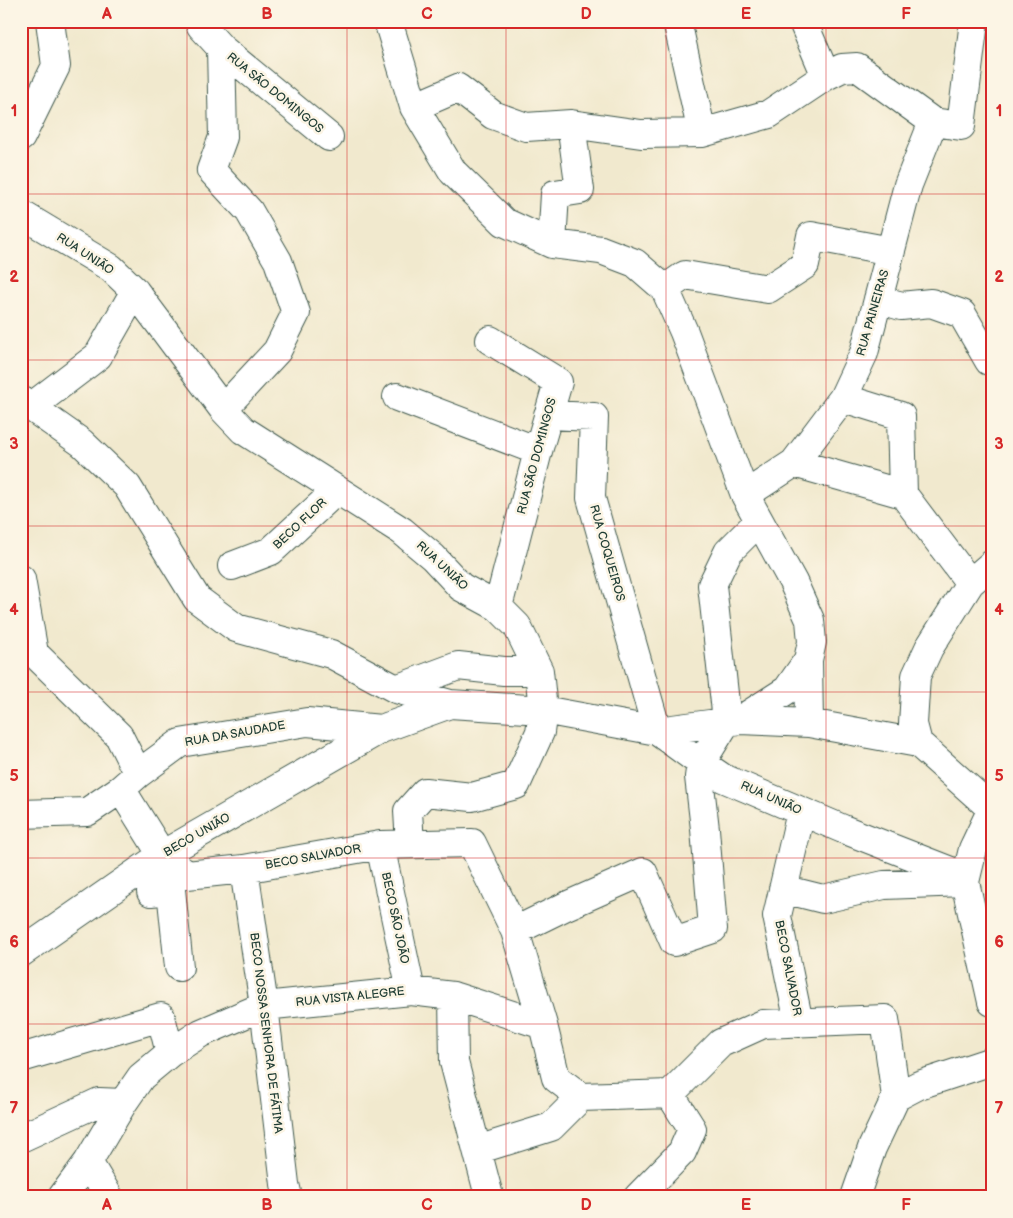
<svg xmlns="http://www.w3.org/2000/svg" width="1013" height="1218" font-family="'Balsamiq Sans',sans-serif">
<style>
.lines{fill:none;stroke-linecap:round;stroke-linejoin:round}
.minor-casing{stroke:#3e574b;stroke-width:30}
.minor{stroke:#fff;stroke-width:28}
.grid{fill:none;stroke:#d62828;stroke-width:1;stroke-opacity:0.55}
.labels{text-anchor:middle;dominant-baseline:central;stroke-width:5;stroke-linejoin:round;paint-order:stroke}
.street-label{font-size:12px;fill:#1f3d34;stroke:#fcf5e5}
.neatline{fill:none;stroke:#d62828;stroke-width:2}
.grid-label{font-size:16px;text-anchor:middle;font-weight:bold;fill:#d62828}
</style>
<rect width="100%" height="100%" fill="#fcf5e5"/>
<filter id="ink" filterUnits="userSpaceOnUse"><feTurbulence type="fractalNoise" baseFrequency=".02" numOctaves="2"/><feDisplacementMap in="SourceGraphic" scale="10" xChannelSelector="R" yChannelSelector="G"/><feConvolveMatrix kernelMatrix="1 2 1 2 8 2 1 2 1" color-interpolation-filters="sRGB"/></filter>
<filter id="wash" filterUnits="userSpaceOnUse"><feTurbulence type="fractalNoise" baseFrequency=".0096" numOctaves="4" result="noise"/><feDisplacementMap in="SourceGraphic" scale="20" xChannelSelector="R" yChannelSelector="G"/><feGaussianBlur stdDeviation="1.12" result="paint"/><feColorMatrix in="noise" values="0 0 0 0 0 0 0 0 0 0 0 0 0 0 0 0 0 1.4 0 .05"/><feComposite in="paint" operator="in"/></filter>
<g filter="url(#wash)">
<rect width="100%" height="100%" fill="#f1e9ce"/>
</g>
<g filter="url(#ink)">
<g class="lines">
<g class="minor-casing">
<path id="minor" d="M199,21l2,5 20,22 2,89 -12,33 38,41 29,50 18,52 -19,38 -54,58
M388,21l26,86 39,65 51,50 48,22 49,6 34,13 30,26 19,43 61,163 48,87 17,38 2,22 -4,18 1,63
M677,21l25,112
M803,22l23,54
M221,48l108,89
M414,107l44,-19 35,27 33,12 45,-3 70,10 61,-1 67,-19 57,-38 16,-8 15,-1 76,55 28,4 13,-105
M21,137l35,-71 -6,-45
M21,214l90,54 24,23 88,118 20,21 159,101 31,26 28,30 37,20 19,19 22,45 4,39 114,21 44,32 22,15 120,51 123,48
M552,244l3,-50 25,-4 -9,-66
M665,289l20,-14 83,14 37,-24 6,-29 80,15
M878,299l23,7 30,-3 31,11 27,47h3
M490,340l68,42 -20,69 -40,156
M397,397l141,54
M843,398l58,18 2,78
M21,400l61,43 45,43 70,113 39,29 95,26 65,35 54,15
M31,407l67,-51 37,-65
M548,415l46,2 -3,81 66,233 83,-11 69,3 109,20
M794,463l109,31 67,89
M745,495l49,-32 49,-65 21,-45 44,-168 25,-63
M992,564l-22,19 -41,65 -13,28 -3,48 5,19 74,66 -19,40 -8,33 27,120
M232,566l39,-15 66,-61
M21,579l13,74 85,83 19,38
M396,689l62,-23 46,5h35
M740,720l47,-30 21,-30
M121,789l41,66 25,20 57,-6 136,-24 92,-2 43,88 28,94 13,53 25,19 89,-3 51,-51 42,-19 122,-5 11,78
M21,814l66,-2 34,-23 17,-15 42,-31 127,-21 74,7
M380,845l31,146
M162,855l-11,37 20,-2 8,77
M244,869l20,137 21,178 3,13
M783,889l40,10 61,-14 81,-3
M515,931l51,-25 77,-34 31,70 39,-13 -8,-100 -6,-52 2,-14 26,-42 -15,-136 16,-33 31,-31
M21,953l141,-98 219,-126 69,-25 93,6 -3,22 -24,53 -44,12 -47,-5 -17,19 2,33
M453,996l1,66 34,130v5
M799,1023l-22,-107 24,-104
M21,1058l140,-41 9,36
M21,1138l78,-36 24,1
M477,1150l74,-23 30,-30
M88,1162l21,35
M62,1197l26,-35 35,-59 18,-26 29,-24 31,-20 63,-27 147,-15 42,5 90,29
M638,1197l44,-45 10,-23 -22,-35
M855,1197l17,-49 24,-51 23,-12 73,-24"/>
</g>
<use href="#minor" class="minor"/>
</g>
</g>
<path class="grid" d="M187,21v1176M347,21v1176M506,21v1176M666,21v1176M826,21v1176M21,194h971M21,360h971M21,526h971M21,692h971M21,858h971M21,1024h971"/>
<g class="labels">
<g class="street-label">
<text transform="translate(275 93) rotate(39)">RUA SÃO DOMINGOS</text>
<text transform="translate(85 254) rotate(33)">RUA UNIÃO</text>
<text transform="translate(873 313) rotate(-74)">RUA PAINEIRAS</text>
<text transform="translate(537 456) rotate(-75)">RUA SÃO DOMINGOS</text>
<text transform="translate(300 524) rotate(-43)">BECO FLOR</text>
<text transform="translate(607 553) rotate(74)">RUA COQUEIROS</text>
<text transform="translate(442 566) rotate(43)">RUA UNIÃO</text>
<text transform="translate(235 734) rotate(-10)">RUA DA SAUDADE</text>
<text transform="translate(771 798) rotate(24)">RUA UNIÃO</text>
<text transform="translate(197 835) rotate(-30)">BECO UNIÃO</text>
<text transform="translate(313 857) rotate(-10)">BECO SALVADOR</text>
<text transform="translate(395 918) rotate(78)">BECO SÃO JOÃO</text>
<text transform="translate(788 968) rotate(79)">BECO SALVADOR</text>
<text transform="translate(350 997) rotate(-6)">RUA VISTA ALEGRE</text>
<text transform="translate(266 1033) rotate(83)">BECO NOSSA SENHORA DE FÁTIMA</text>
</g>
</g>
<rect width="1013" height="1218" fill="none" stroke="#fcf5e5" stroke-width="55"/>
<rect x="28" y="28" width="958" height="1162" class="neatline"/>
<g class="grid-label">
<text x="107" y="19">A</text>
<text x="267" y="19">B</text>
<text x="427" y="19">C</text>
<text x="586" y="19">D</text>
<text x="746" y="19">E</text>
<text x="906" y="19">F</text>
<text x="14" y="116">1</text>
<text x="999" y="116">1</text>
<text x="14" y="282">2</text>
<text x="999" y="282">2</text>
<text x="14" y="449">3</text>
<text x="999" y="449">3</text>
<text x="14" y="615">4</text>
<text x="999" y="615">4</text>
<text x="14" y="781">5</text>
<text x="999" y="781">5</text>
<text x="14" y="947">6</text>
<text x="999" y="947">6</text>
<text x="14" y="1113">7</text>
<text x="999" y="1113">7</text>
<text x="107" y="1210">A</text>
<text x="267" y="1210">B</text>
<text x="427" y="1210">C</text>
<text x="586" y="1210">D</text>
<text x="746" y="1210">E</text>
<text x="906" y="1210">F</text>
</g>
</svg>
